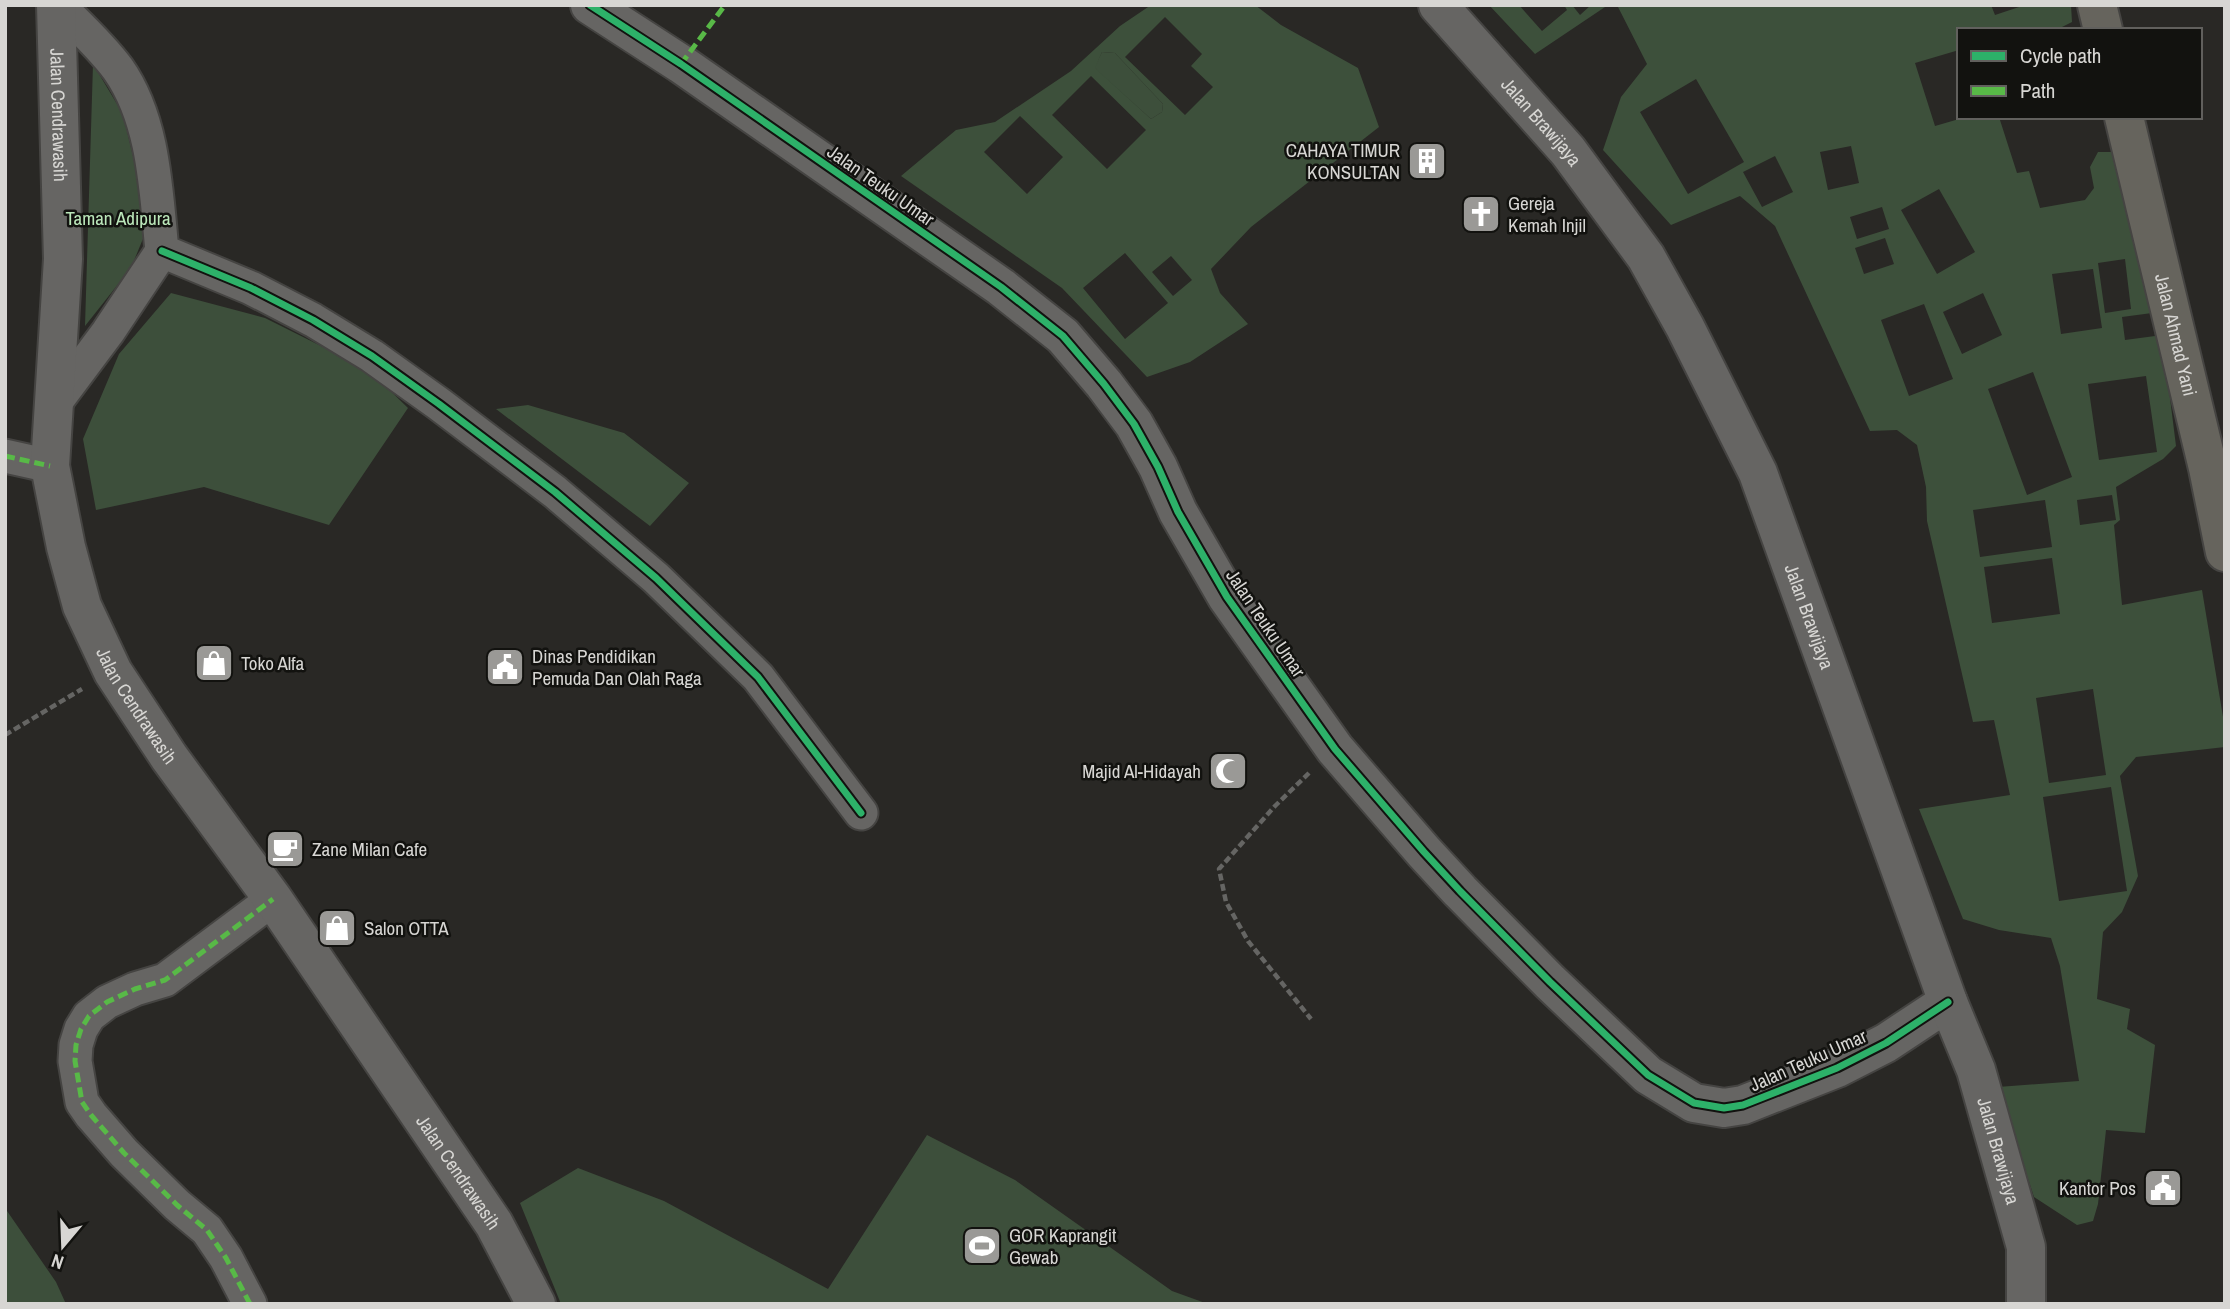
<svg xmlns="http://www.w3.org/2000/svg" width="2230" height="1309" font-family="'Archivo Narrow',sans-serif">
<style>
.green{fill:#3d4f3b}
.forest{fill:#3d503b;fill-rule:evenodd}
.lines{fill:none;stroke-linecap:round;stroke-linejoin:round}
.street-casing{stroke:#454442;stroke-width:37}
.secondary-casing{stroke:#454442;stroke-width:42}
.primary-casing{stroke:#454442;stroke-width:42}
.path{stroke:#656563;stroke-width:4.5;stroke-dasharray:7 3.5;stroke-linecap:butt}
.street{stroke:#666563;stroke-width:33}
.secondary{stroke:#666563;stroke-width:38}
.primary{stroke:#66645d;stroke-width:38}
.quiet{stroke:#58b947;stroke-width:5;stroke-dasharray:10 5;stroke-linecap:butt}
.cycleway-casing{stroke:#12120f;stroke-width:11}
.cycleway{stroke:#2db169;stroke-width:7}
.labels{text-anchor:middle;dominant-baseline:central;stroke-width:5;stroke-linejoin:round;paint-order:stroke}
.street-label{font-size:19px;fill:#d7d6d3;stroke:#12120f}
.poi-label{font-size:19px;fill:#d7d6d3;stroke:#12120f;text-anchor:start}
.park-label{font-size:19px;fill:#bbe7ba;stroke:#12120f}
</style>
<rect width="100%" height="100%" fill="#292825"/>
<path class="green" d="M1102,52l13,1 48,51 -1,8 -11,7 -57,-51z
M93,64l30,50 26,110 -18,44 -46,58z
M171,293l94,25 104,52 39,38 -79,117 -125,-38 -108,23 -13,-71 36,-85z
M528,405l96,28 65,50 -39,43 -154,-117z
M927,1135l88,45 157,111 36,13h-647l-41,-101 58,-35 86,33 164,88z
M5,1208l51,74 10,22h-61z"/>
<path class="forest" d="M1151,5h104l26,20 77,43 21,59 -128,100 -40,42 9,24 28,31 -58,38 -43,15 -85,-89 -161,-112 55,-46 39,-8 76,-51 49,-45zM1165,17l37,37 -11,12 22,21 -28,28 -60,-58zM1102,52l13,1 48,51 -1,8 -11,7 -56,-51zM1091,76l55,54 -39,39 -55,-54zM1020,116l43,41 -36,37 -43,-42zM1125,253l43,50 -43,36 -42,-51zM1171,256l21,24 -19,16 -21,-24z
M1489,5h30l23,26 25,-21 -3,-5h8l8,10 11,-10h17l-73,49z
M1617,5h374l4,10 30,-10h46l1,17 -16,8h-97v20l-44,13 20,63 31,-9h33l18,56 12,-2 11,37 45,-8 9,-12 -4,-21 8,-15h18l23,111 25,87 12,96 -13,13 -47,28 4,33 -6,5 8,80 80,-15 23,139v18l-89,10 -16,19 18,100 -16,36 -19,20 -6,67 33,10 -3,20 28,16 -10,88 -39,-3 -8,74 -5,17 -16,4 -43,-28 -36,-110 81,-6 -19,-115 -9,-28 -52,-8 -36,-11 -44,-110 91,-14 -16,-75 -21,2 -46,-201 -1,-34 -9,-42 -20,-15 -27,1 -95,-205 -35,-30 -69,29 -68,-75 18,-53 26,-33zM1696,79l48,83 -56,32 -48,-82zM1851,146l8,37 -31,7 -8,-38zM1775,156l18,36 -31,15 -19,-35zM1939,189l36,63 -38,22 -36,-64zM1882,207l7,22 -32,10 -7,-22zM1885,238l9,26 -30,10 -9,-26zM2125,259l6,50 -26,4 -7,-50zM2093,269l9,59 -41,6 -9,-60zM1983,293l19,42 -40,19 -19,-42zM1924,304l29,75 -44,17 -28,-76zM2152,313l3,23 -30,4 -3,-23zM2033,372l39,105 -45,18 -39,-106zM2146,376l11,76 -58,8 -11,-76zM2112,495l4,25 -36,5 -3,-25zM2045,500l7,47 -72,10 -7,-47zM2052,558l8,56 -68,9 -8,-56zM2093,689l13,86 -57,8 -13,-85zM2111,787l16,104 -68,10 -16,-104z"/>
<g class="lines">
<g class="street-casing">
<path id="street" d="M162,251l89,37 62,32 59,36 67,48 116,88 101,86 102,99 103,136
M55,403l53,-71 54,-81c-6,-61 -8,-131 -44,-182 -17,-23 -40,-44 -60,-64
M5,456l45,10
M250,1304l-24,-46 -19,-28 -30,-25 -53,-52 -33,-38 -9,-13 -7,-41 1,-16 5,-16 8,-13 18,-14 28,-13 30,-9 108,-81"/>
</g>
<g class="secondary-casing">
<g id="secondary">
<path id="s1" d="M56,5l7,254 -13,207 16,81 16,59 31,66 56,85 104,142 221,325 42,80"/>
<path d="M590,5l91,59 320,223 62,49 41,48 30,40 24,43 20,45 49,85 108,152 89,103 36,39 90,91 98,93 46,28 30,5 19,-3 94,-37 49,-25 62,-41"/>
<path id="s2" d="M1438,5l130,146 78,106 39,70 73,146 190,529 28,68 50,177v57"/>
</g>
</g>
<g class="primary-casing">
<g id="primary">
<path d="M2097,5l6,25"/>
<path id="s3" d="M2124,117l84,351 17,84"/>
</g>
</g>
<path class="path" d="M5,735l77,-46
M1309,773l-34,33 -56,63 7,33 22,39 63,78"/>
<use href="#street" class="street"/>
<use href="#secondary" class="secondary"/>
<use href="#primary" class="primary"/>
<path class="quiet" d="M681,64l44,-59
M5,456l45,10
M250,1304l-24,-46 -19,-28 -30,-25 -53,-52 -33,-38 -9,-13 -7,-41 1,-16 5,-16 8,-13 18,-14 28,-13 30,-9 108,-81"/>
<g class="cycleway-casing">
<path id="cycleway" d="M590,5l91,59 320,223 62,49 41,48 30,40 24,43 20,45 49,85 108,152 89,103 36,39 90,91 98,93 46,28 30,5 19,-3 94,-37 49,-25 62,-41
M162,251l89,37 62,32 59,36 67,48 116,88 101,86 102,99 103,136"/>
</g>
<use href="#cycleway" class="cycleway"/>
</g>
<defs>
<g id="building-square" transform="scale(2.0125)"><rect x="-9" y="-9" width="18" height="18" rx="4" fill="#9a9996" stroke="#12120f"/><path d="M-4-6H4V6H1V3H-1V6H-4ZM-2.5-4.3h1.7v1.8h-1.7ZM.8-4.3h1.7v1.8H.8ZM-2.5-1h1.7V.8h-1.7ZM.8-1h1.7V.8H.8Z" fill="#fff"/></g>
<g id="church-square" transform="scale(2.0125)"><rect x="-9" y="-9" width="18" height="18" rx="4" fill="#9a9996" stroke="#12120f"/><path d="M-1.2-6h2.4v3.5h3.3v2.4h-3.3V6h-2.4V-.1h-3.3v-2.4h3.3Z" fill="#fff"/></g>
<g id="shop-square" transform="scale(2.0125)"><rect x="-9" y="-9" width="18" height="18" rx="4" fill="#9a9996" stroke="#12120f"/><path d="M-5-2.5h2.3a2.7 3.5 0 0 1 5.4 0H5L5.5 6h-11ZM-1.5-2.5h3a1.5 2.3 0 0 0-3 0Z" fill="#fff"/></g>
<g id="civic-square" transform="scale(2.0125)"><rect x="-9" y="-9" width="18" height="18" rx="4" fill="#9a9996" stroke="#12120f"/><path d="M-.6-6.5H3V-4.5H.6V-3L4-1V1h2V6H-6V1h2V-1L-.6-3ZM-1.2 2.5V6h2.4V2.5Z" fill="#fff"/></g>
<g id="mosque-square" transform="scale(2.0125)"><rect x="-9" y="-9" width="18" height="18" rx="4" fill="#9a9996" stroke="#12120f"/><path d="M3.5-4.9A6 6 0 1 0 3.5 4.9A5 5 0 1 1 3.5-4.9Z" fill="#fff"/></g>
<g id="cafe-square" transform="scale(2.0125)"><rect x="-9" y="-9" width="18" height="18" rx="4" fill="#9a9996" stroke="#12120f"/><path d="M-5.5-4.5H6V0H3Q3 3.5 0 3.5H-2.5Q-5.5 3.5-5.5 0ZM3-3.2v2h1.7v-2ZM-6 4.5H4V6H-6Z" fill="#fff"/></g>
<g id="stadium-square" transform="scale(2.0125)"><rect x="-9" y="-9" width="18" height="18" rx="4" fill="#9a9996" stroke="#12120f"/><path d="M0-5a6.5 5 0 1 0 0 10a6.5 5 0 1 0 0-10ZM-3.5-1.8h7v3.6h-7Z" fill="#fff"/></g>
</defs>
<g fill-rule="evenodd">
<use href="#building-square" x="1427" y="161"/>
<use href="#church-square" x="1481" y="214"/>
<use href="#shop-square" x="214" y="663"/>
<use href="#civic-square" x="505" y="667"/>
<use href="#mosque-square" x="1228" y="771"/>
<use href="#cafe-square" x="285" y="849"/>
<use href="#shop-square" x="337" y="928"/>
<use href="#civic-square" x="2163" y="1188"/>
<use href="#stadium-square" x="982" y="1246"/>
</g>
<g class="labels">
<g class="street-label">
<text stroke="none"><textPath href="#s1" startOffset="110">Jalan Cendrawasih</textPath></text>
<text stroke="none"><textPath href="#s2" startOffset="156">Jalan Brawijaya</textPath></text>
<text transform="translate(881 185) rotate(35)">Jalan Teuku Umar</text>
<text stroke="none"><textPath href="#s3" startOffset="224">Jalan Ahmad Yani</textPath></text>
<text stroke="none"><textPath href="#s2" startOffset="723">Jalan Brawijaya</textPath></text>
<text transform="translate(1266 623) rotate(56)">Jalan Teuku Umar</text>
<text stroke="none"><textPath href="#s1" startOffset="719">Jalan Cendrawasih</textPath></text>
<text transform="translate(1808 1060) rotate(-24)">Jalan Teuku Umar</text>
<text stroke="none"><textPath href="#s2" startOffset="1290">Jalan Brawijaya</textPath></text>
<text stroke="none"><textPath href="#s1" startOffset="1286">Jalan Cendrawasih</textPath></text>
</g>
<g class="poi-label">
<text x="1400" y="150" text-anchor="end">CAHAYA TIMUR<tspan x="1400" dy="22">KONSULTAN</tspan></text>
<text x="1508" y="203">Gereja<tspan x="1508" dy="22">Kemah Injil</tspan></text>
<text x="532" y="656">Dinas Pendidikan<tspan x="532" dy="22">Pemuda Dan Olah Raga</tspan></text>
<text x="241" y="663">Toko Alfa</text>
<text x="1201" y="771" text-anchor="end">Majid Al-Hidayah</text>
<text x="312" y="849">Zane Milan Cafe</text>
<text x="364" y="928">Salon OTTA</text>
<text x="2136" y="1188" text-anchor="end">Kantor Pos</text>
<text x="1009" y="1235">GOR Kaprangit<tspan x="1009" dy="22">Gewab</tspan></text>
</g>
<g class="park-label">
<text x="118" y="218">Taman Adipura</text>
</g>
</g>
<rect width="2230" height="1309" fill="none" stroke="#d7d6d3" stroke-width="14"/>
<rect x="1957" y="28" width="245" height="91" fill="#12120f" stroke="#61605d" stroke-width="2"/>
<rect x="1971" y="51" width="35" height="10" fill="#2db169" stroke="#61605d" stroke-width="2"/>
<text x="2020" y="63" font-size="21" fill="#d7d6d3">Cycle path</text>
<rect x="1971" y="86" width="35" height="10" fill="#58b947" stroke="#61605d" stroke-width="2"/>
<text x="2020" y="98" font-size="21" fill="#d7d6d3">Path</text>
<g transform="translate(63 1246) rotate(199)" stroke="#12120f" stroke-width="5" paint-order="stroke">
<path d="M0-5L12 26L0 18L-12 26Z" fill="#d7d6d3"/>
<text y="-10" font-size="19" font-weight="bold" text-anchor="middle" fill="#d7d6d3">N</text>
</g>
</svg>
